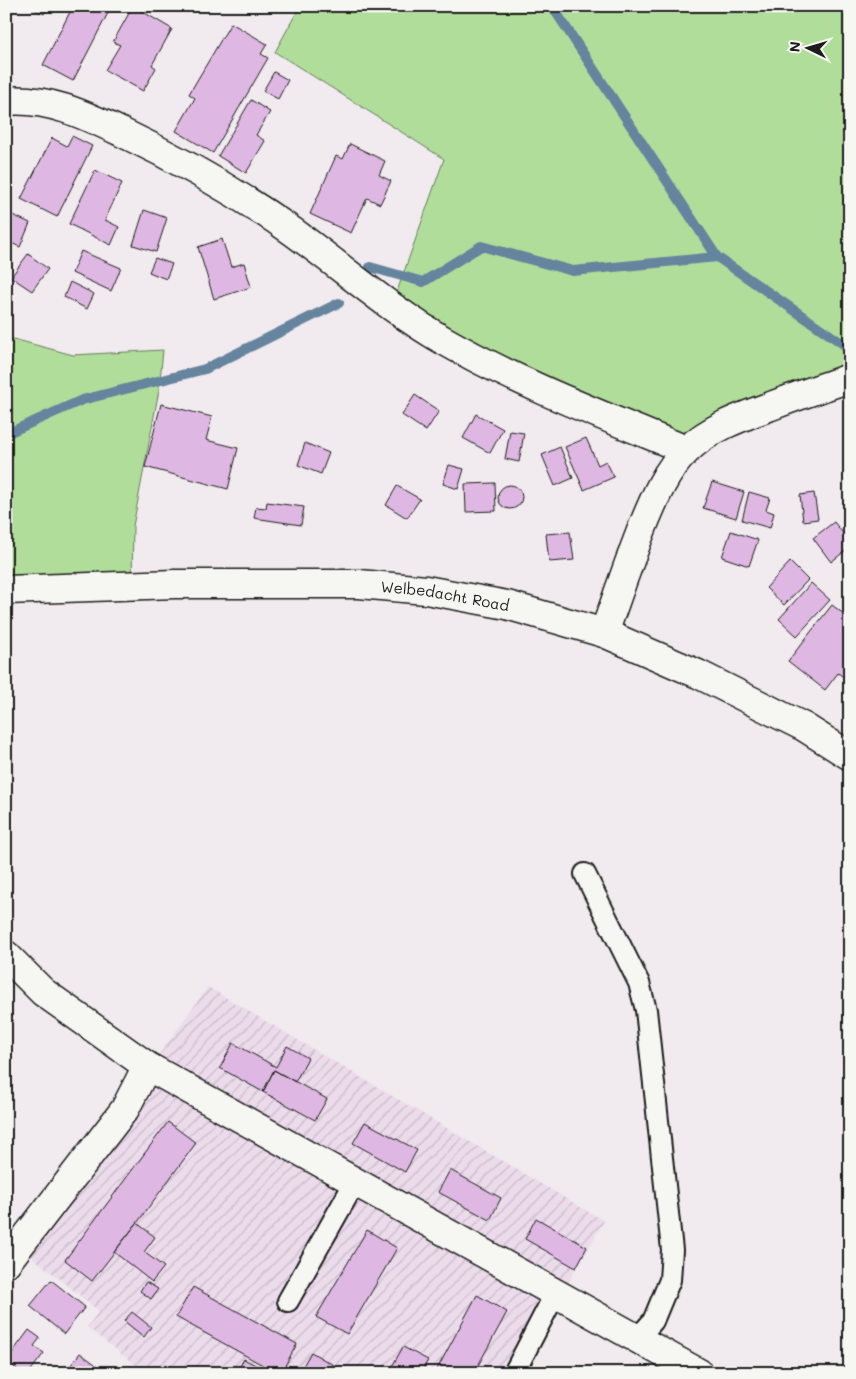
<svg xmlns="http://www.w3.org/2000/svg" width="856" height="1379" font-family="Mali,sans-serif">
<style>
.industrial{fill:url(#industrial-furrows)}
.green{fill:#b1dd9a;stroke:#667c5b}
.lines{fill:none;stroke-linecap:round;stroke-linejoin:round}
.stream{stroke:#65849e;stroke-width:10}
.building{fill:#deb8e2;stroke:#1c1c1c}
.lane-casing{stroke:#1c1c1c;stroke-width:24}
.street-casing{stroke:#1c1c1c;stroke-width:31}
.secondary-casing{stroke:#1c1c1c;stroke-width:31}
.lane{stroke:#f6f6f2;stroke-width:20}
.street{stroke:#f6f6f2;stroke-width:28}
.secondary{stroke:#f6f6f2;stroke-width:28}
.labels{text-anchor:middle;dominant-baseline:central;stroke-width:5;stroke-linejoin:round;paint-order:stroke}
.street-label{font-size:15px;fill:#1c1c1c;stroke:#f6f6f2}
</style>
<defs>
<pattern id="industrial-furrows" width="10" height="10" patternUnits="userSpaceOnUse" patternTransform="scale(1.25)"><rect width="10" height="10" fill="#ebdbeb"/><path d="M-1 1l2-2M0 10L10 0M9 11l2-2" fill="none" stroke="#c9bbc9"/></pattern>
</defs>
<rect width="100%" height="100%" fill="#f1eaef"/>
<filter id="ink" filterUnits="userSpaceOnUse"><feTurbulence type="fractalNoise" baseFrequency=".02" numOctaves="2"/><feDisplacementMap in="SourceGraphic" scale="10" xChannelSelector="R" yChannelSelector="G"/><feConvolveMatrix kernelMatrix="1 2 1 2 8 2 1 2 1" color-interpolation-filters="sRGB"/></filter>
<g filter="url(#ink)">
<path class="industrial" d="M208,987l396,234 -89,152h-369l-59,-46 12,-16 -79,-64z"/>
<path class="green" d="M300,6h550v368l-164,74 -129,-58 -163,-90 50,-141 -169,-107z
M6,337l67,18 90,-5 -4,40 -26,136 -1,55 -126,3z"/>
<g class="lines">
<path class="stream" d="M552,6l165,251
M370,267l53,15 58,-36 92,25 144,-14 132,91
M6,434l76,-34 123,-31 134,-66"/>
</g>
<path class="building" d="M28,6h20l-4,8z
M73,6h27l9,5 -36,70 -30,-16z
M133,6l39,23 -20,36 4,3 -13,23 -38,-21 15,-25 -7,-3z
M231,23l36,21 -6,10 7,4 -55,95 -37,-22 19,-33 -6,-4z
M274,72l14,8 -10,19 -15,-8z
M251,100l19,12 -14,23 9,6 -19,32 -28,-17z
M72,136l20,10 -35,71 -36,-18 31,-61 15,8z
M350,144l35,17 -6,14 12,6 -11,23 -13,-6 -16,35 -41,-19 26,-58 7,3z
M95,170l27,13 -17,37 14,7 -8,18 -42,-21z
M144,210l23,8 -11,34 -23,-7z
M6,212l24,11 -10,24 -13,-6 -1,2z
M222,239l9,28 13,-4 7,24 -37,12 -16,-52z
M81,251l40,17 -10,23 -39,-18z
M28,254l20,15 -16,22 -21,-14z
M155,258l17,6 -6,15 -17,-7z
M70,282l24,12 -7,15 -23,-12z
M415,395l24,16 -13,20 -24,-16z
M161,404l51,13 -6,23 32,8 -10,41 -83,-22z
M476,414l27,15 -13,24 -27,-15z
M510,431l14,2 -5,29 -14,-3z
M586,438l12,27 8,-4 8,16 -30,13 -19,-43z
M305,443l24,10 -8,21 -23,-9z
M560,447l13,31 -18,8 -13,-31z
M449,465l15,4 -6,20 -15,-5z
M712,482l32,10 -8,26 -33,-10z
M495,483l1,28 -30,1 -1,-28z
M498 497a12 12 0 1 1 24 0a12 12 0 1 1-24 0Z
M397,486l23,13 -13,19 -21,-13z
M749,492l21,6 -4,12 8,3 -4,15 -28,-8z
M814,493l4,26 -15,2 -3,-26z
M267,502l37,5 -3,18 -47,-7 2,-11 10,1z
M834,522l16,20v5l-19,15 -18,-24z
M731,531l27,9 -9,26 -27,-9z
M570,532l4,28 -25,2 -3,-28z
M790,562l18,18 -24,25 -18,-17z
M811,583l19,17 -33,36 -18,-17z
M832,605l17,13 -3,4 4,3v49l-4,5 -8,-6 -13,17 -37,-29z
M233,1043l43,24 11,-21 21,12 -13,24 -21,-12 -11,22 -43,-24z
M274,1070l53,29 -12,21 -52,-28z
M168,1122l28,21 -59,80 -45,58 -27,-21z
M365,1122l52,28 -12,22 -52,-29z
M450,1170l51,28 -11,22 -52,-28z
M536,1218l51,29 -11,21 -51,-29z
M137,1223l18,14 -11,15 20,15 -12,15 -38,-30z
M367,1230l30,18 -50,86 -31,-17z
M51,1280l34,27 -21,27 -34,-28z
M146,1282l12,7 -7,10 -11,-8z
M193,1287l104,57 -16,29h-4l-101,-56z
M477,1295l30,17 -33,61h-39z
M132,1312l19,15 -7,10 -20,-16z
M29,1330l11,8 -6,8 10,7 -15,20h-7l-16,-12z
M403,1347l25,13 -7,13h-26l-5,-3z
M311,1352l36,21h-48z
M80,1353l27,20h-42z
M244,1359l17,9 -3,5h-22z"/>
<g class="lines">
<g class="lane-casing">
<path id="lane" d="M585,874l54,109 7,27 26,240 -2,30 -17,41 -15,17
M288,1301l67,-119
M514,1373l42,-81"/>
</g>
<g class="street-casing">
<path id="street" d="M6,101c41,-4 79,14 115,31 59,28 117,61 171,99 50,36 97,78 151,109 77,44 161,76 243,110
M604,633c13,-36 25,-72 39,-107 11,-27 23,-56 44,-76 23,-22 54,-33 84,-44 26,-10 52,-19 79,-28
M6,955l37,37 104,74 552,307
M6,1263l119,-154 22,-43"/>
</g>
<g class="secondary-casing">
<g id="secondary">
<path id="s1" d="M6,590l169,-6h184l67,6 81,15 97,28 94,41 106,53 46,29"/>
</g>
</g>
<use href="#lane" class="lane"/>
<use href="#street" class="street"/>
<use href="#secondary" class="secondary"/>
</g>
</g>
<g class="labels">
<g class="street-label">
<text stroke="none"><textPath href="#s1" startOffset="440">Welbedacht Road</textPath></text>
</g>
</g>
<rect width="856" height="1379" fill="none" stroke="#f6f6f2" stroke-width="25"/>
<rect x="12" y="12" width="831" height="1354" fill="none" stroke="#1c1c1c" stroke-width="2" filter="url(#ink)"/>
<g transform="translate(808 48) rotate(275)" stroke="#f6f6f2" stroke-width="4" paint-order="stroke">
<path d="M0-4L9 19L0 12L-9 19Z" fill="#1c1c1c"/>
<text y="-8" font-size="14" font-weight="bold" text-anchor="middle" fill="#1c1c1c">N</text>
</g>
</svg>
